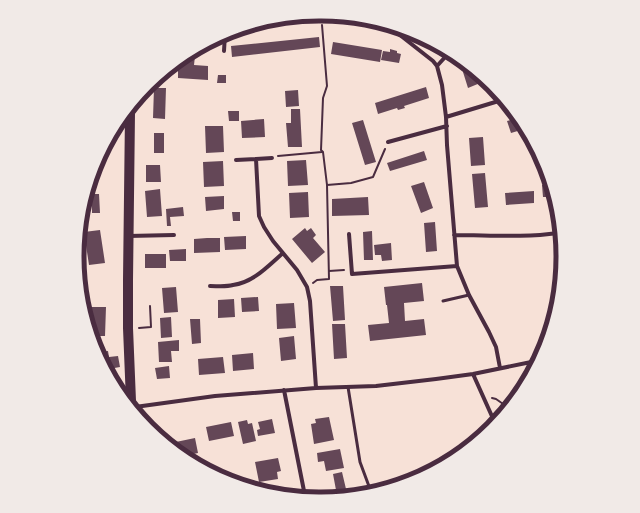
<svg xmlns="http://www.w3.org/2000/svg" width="640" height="513" font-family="'DejaVu Sans',sans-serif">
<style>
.building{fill:#644757}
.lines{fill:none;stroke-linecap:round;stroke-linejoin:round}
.path{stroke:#4a2c40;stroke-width:2}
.service{stroke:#4a2c40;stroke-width:3}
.minor{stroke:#4a2c40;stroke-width:4}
.primary{stroke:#4a2c40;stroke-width:10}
.rim{fill:none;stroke:#4a2c40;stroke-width:5}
</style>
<rect width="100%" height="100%" fill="#f7e1d7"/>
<path class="building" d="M319,37l1,10 -88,10 -1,-11z
M333,42l49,8 -2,12 -49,-8z
M390,49l7,2v2l4,1 -2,9 -18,-3 2,-9 7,1z
M192,56h3l-1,9 14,1v14l-30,-2v-13z
M469,70l5,3 11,8 -17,7 -5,-16z
M218,75h8v8h-9z
M426,87l3,11 -25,8 1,2 -7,2 -1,-2 -19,6 -3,-11z
M154,88h12l-1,31 -12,-1z
M298,90l1,16 -13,1 -1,-16z
M291,109h9l2,38h-14l-2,-24h5z
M228,111h11v10h-10z
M264,119l1,18 -23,1 -1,-17z
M514,119l7,11 -10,3 -4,-12z
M363,120l13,42 -11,3 -13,-42z
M205,126h18l1,26 -18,1z
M154,133h10v20h-10z
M483,137l2,28 -14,1 -2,-28z
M424,151l3,9 -37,11 -3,-8z
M306,160l2,25 -20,1 -1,-25z
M223,161l1,25 -20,1 -1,-25z
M146,165h14l1,17h-15z
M485,173l3,34 -13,1 -3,-34z
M424,182l9,26 -12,5 -10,-27z
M542,185h6l3,12h-8z
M160,189l2,27 -15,1 -2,-26z
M534,191v12l-28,2 -1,-12z
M308,192l1,25 -19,1 -1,-25z
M90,194h9l1,19h-8v-7h-4z
M224,196v13l-18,2 -1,-14z
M368,197l1,18 -37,1v-17z
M183,207l1,9 -14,1 1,9h-4l-1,-17z
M232,212h8v9h-7z
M435,222l2,29 -11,1 -2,-29z
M305,228l2,3 4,-3 5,7 -3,3 12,14 -13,11 -20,-24z
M100,230l5,33 -16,2 -5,-33z
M372,231l1,29h-9l-1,-28z
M246,236v13l-21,1 -1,-13z
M207,238h13v14l-26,1v-14z
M391,243l1,17 -10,1 -1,-6h-6l-1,-10z
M186,249v12h-16l-1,-11z
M145,254h21v14h-21z
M422,283l2,18 -20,2 1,18 19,-2 2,16 -56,6 -2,-16 21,-2 -2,-18h-1l-2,-18z
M330,286h13l2,34 -12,1z
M176,287l2,25 -14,1 -2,-25z
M258,297l1,14 -17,1 -1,-14z
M234,299l1,18 -17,1v-18z
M294,303l2,25 -19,1 -1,-25z
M92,307h14l-1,29h-12l-1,-9z
M171,317l1,20 -11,1 -1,-20z
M190,319h10l1,24 -9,1z
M332,324h13l2,34 -13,1z
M294,336l2,23 -15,2 -2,-23z
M179,340v11h-8l1,11h-13l-1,-20z
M108,351l1,6 9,-1 2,11 -11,2 -11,-17z
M253,353l1,16 -21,2 -1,-16z
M223,357l2,16 -26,2 -1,-16z
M169,366l1,12 -13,1 -2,-11z
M329,417l5,23 -20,4 -3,-20 5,-1 -1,-4z
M272,419l3,14 -17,3 -1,-6 3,-1 -2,-7z
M247,420l1,4 4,-1 4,18 -13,3 -5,-22z
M231,422l3,14 -25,5 -3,-14z
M195,438l3,15 -9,2 -18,-12z
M340,449l4,19 -18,3 -2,-10 -6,1 -1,-9z
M278,458l3,13 -4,1 1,7 -19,3 -4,-20z
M342,472l4,17 -10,1 -3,-16z"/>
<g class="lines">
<path class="path" d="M278,156l44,-4
M327,185l24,-2 22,-6 12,-28
M329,271l15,-1
M313,283l4,-3 12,-1 -2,-94 -4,-33 -2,-2 2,-52 4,-12 -5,-61
M139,328l12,-1 -1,-21
M492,398l4,1 10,7"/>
<path class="service" d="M443,301l26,-6
M348,387l12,75 10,27"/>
<path class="minor" d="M274,23l63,-6
M391,28l42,33 4,5 5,19 4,32 1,28 10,121 12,29 20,37 7,15 4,21
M224,51l1,-17
M437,66l10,-11
M446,117l56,-17
M388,142l59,-16
M272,158l-16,1 3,57 5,11 9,14 24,29 10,17 3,14 6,87
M236,160l20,-1
M349,234l3,40 105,-8
M454,235c35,0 69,3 104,-2
M128,236l46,-1
M210,286c8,0 16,1 23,-1 21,-3 35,-19 50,-32
M473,374l22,49
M284,390l21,106
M135,407l80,-11 101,-8 60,-2 60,-7 37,-5 63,-13"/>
<path class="primary" d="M130,113l-2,167v48l3,73"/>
</g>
<path d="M0 0H640V513H0ZM319 21H321A235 235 0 0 1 556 256V257A235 235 0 0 1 321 492H319A235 235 0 0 1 84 257V256A235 235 0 0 1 319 21Z" fill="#f1eae7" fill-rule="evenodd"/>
<path class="rim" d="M319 21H321A235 235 0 0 1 556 256V257A235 235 0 0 1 321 492H319A235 235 0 0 1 84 257V256A235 235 0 0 1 319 21Z"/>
</svg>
